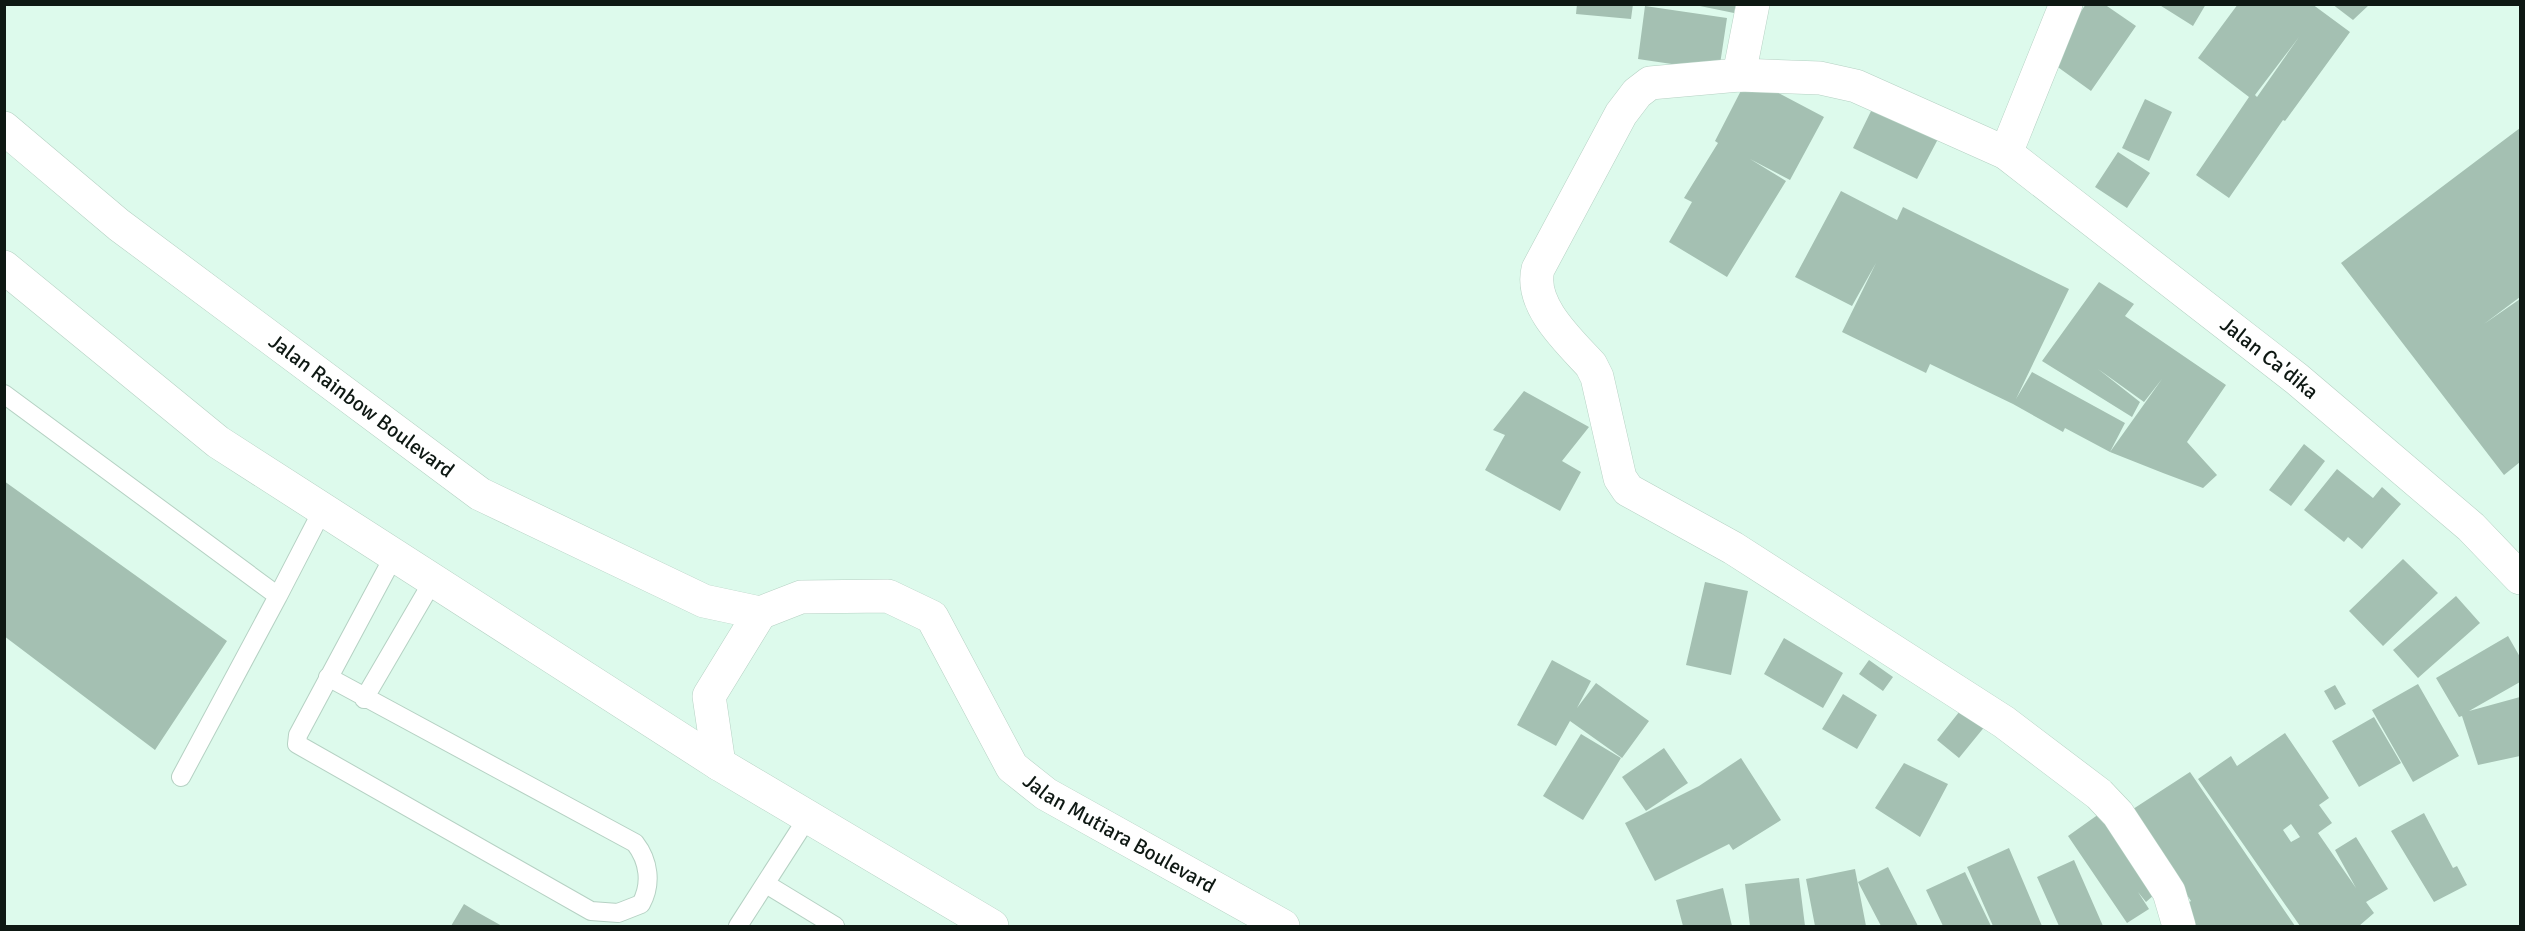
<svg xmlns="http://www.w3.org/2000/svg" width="2525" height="931" font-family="Signika,sans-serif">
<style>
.building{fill:#a4c0b2;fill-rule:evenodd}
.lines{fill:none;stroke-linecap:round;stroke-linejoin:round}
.service-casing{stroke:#b5d1c3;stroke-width:20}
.minor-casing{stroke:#b5d1c3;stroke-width:34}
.tertiary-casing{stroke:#b5d1c3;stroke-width:34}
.service{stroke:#fff;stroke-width:18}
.minor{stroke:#fff;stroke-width:33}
.tertiary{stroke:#fff;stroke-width:33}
.labels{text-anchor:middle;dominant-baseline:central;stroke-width:6;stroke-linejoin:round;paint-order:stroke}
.street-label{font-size:21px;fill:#0e1813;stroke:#ddfaec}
</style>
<rect width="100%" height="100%" fill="#ddfaec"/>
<path class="building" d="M1577,4h56l-2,15 -55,-5z
M1690,4h46l-2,9z
M2086,4h18l32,22 -45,65 -43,-31z
M2158,4h48l-13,22z
M2238,4h74l38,28 -65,89 -2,-1 -54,78 -33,-23 53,-78 -51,-39zM2299,37l-42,60 -2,-2z
M2332,4h38l-17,16z
M1645,6l82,12 -8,53 -81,-12z
M1748,77l76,40 -34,63 -40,-21 36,22 -59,96 -58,-35 23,-40 -8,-4 34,-55 -3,-2z
M2145,99l27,13 -23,49 -27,-13z
M1873,107l65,32 -21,40 -64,-31z
M2520,128v169l-36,27 36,-25v163l-16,13 -163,-212z
M2118,152l32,21 -23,35 -32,-21z
M1841,191l56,29 6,-13 166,82 -53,110 16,-27 93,51 -15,29 52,-73 -18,23 -46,-33 42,33 -8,15 -90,-56 57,-79 35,22 -9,12 101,69 -39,57 30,33 -14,13 -40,-15 -53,-21 -45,-24 -2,4 -50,-28 -83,-40 -4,9 -84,-41 34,-69 -24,43 -57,-29z
M1524,391l65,36 -27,34 19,11 -21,39 -75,-41 20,-35 -12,-5z
M2304,444l21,17 -34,45 -22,-16z
M2337,469l36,29 9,-11 19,17 -39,45 -14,-12 -4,5 -40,-32z
M4,481l223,160 -72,109 -151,-114z
M2403,559l35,34 -55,53 -34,-35z
M1705,582l43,9 -17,84 -45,-10z
M2456,596l24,27 -62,55 -25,-28z
M2508,636l12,21v25l-51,29 51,-14v59l-42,9 -16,-49 -3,1 -23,-39z
M1784,638l59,35 -20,35 -59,-34z
M1552,660l39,21 -14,27 19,-25 53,38 -27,37 -52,-37 -14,25 -39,-21z
M1869,660l24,17 -10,14 -24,-17z
M2418,684l41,72 -46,26 -41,-72z
M2335,685l11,19 -11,6 -11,-19z
M1843,694l34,21 -20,34 -35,-20z
M1963,707l23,18 -27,33 -22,-18z
M2374,717l27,46 -42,24 -27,-46z
M2285,733l44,65 -10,7 13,18 -14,10 38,55 -21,-38 21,-13 32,52 -22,13 8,11 -15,13h-59l-102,-147 33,-23 6,10zM2291,824l9,13 -9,5 -8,-12z
M1581,734l40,24 -38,62 -40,-24z
M1664,748l24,35 -42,28 -24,-34z
M1741,758l40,62 -48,30 -4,-6 -74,37 -30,-58 74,-37z
M1904,763l44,21 -28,53 -45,-29z
M2190,772l105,154h-104l-12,-17 12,-8 -61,-90z
M2106,809l57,78 -17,15 -8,-10 11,17 -22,14 -59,-87z
M2424,813l29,55 4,-2 10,19 -33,17 -43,-71z
M2009,848l33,78h-49l-26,-59z
M2074,860l29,66h-44l-22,-49z
M1888,867l30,59h-37l-23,-44z
M1855,869l11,57h-51l-9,-47z
M1965,872l26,54h-48l-17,-36z
M1799,878l6,48h-55l-5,-42z
M1723,888l9,38h-49l-7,-26z
M464,904l13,8 25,14h-51z"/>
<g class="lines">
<g class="service-casing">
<path id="service" d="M4,394l274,202 45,-87
M328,677l307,166c14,18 17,41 6,61l-23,9 -27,-2 -294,-167 1,-9 97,-181
M364,699l70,-120
M181,777l97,-181
M766,884l69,42
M738,926l70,-109"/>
</g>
<g class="minor-casing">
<g id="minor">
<path d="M1739,75l14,-71"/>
<path id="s1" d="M4,128l115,97 361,269 224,107 56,12"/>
<path d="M2006,153l60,-149"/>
<path d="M4,267l214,175 501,322"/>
<path id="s2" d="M2179,926l-10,-34 -9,-14 -42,-64 -19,-20 -95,-72 -271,-174 -105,-58 -8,-12 -23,-101 -6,-12c-22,-24 -62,-60 -53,-96l83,-155 16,-21 13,-10 89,-8 81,3 36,8 150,67 291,226 174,148 49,51"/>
</g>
</g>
<g class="tertiary-casing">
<g id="tertiary">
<path id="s3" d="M992,926l-273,-162 -10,-68 51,-83 41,-16 87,-1 44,21 80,150 34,27 237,132"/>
</g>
</g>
<use href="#service" class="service"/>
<use href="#minor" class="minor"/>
<use href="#tertiary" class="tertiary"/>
</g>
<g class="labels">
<g class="street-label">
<text stroke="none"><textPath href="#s2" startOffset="1887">Jalan Ca'dika</textPath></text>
<text stroke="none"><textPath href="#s1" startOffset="453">Jalan Rainbow Boulevard</textPath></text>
<text stroke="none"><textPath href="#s3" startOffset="960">Jalan Mutiara Boulevard</textPath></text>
</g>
</g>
<rect width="2525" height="931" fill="none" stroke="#0e1813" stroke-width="12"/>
</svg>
